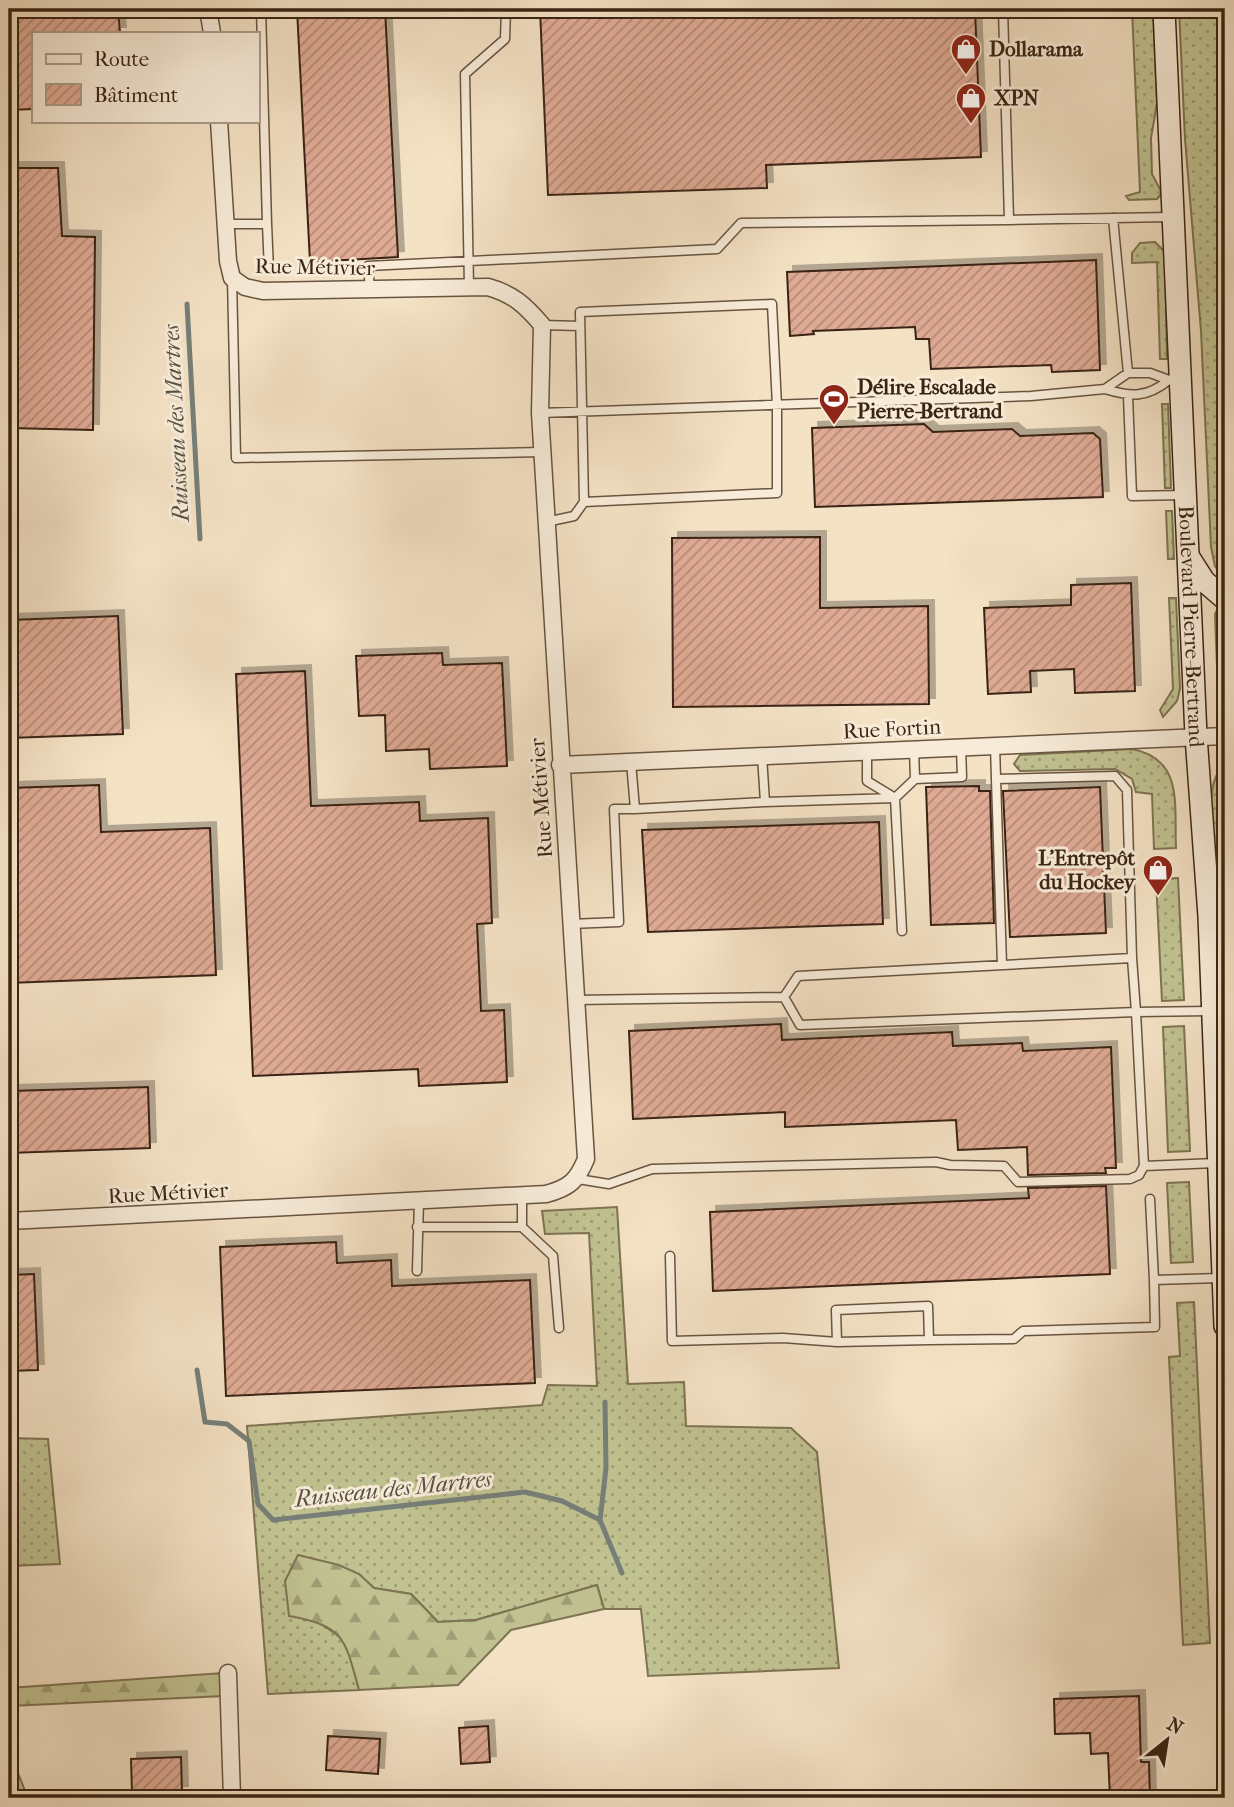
<svg xmlns="http://www.w3.org/2000/svg" width="1234" height="1807" font-family="'IM FELL French Canon',serif">
<style>
.grass{fill:url(#grass-dots);stroke:#7e7352;stroke-width:2}
.forest{fill:url(#forest-firs);stroke:#7e7352;stroke-width:2}
.lines{fill:none;stroke-linecap:round;stroke-linejoin:round}
.stream{stroke:#767f78;stroke-width:5}
.building{fill:url(#building-hatch);stroke:#3a2413;stroke-width:2;filter:url(#shadow)}
.service-casing{stroke:#685440;stroke-width:11}
.minor-casing{stroke:#685440;stroke-width:19}
.secondary-casing{stroke:#3a2413;stroke-width:24}
.service{stroke:#f8ecd9;stroke-width:8}
.minor{stroke:#f8ecd9;stroke-width:16}
.secondary{stroke:#f8ecd9;stroke-width:21}
.labels{text-anchor:middle;dominant-baseline:central;stroke-width:6;stroke-linejoin:round;paint-order:stroke}
.poi-label{font-size:21px;font-weight:bold;fill:#3a2413;stroke:#f8ecd9;text-anchor:start}
.street-label{font-size:21px;fill:#3a2413;stroke:#f8ecd9}
.water-label{font-size:23px;font-style:italic;fill:#585245;stroke:#f8ecd9}
</style>
<defs>
<pattern id="grass-dots" width="8" height="8" patternUnits="userSpaceOnUse" patternTransform="scale(1.75)"><rect width="8" height="8" fill="#c1c291"/><path d="M2 2h.1M6 6h.1" fill="none" stroke="#9e9d75" stroke-width="1.8" stroke-linecap="round"/></pattern>
<pattern id="forest-firs" width="22" height="20" patternUnits="userSpaceOnUse" patternTransform="scale(1.75)"><rect width="22" height="20" fill="#c1c291"/><path d="M5 1l3.5 6h-7zM16 11l3.5 6h-7z" fill="#9e9d75"/></pattern>
<pattern id="building-hatch" width="6" height="6" patternUnits="userSpaceOnUse" patternTransform="scale(1.75)"><rect width="6" height="6" fill="#dfaa94"/><path d="M-1 1l2-2M0 6l6-6M5 7l2-2" fill="none" stroke="#b68a78"/></pattern>
<filter id="shadow"><feDropShadow dx="6" dy="-6" stdDeviation="0" flood-color="#0004"/></filter>
</defs>
<rect width="100%" height="100%" fill="#f4e2c5"/>
<filter id="stains"><feTurbulence type="fractalNoise" baseFrequency=".00286" numOctaves="4"/><feColorMatrix values="0 0 0 0 .2 0 0 0 0 .09 0 0 0 0 .02 0 0 0 .5 -.17"/></filter>
<radialGradient id="worn" r=".72"><stop offset=".6" stop-color="#630" stop-opacity="0"/><stop offset="1" stop-color="#630" stop-opacity=".3"/></radialGradient>
<path class="grass" d="M1132,9h21l4,94 -6,35 1,36 10,19 -5,6 -28,1 -3,-4 14,-4z
M1179,9h46v571l-10,-14 -4,-19 -10,-216 -16,-192z
M1155,242l10,10 2,107h-7l-3,-97 -25,1v-10l8,-10z
M1162,404h6l3,84h-6z
M1166,511h6l2,48h-6z
M1169,598h7l4,91 -3,12 -14,16 -3,-7 13,-21z
M1217,610l8,3v81h-7l-3,-80z
M1132,749c52,10 42,56 44,99l-22,1 -2,-55 -16,-2 -4,-13 -17,-10 -95,2 -6,-7 6,-9z
M1225,764v87l-10,8c-1,-28 -13,-75 10,-95z
M1178,878l6,122 -22,1 -6,-122z
M1225,882v168l-5,-145z
M1184,1026l6,125 -22,1 -5,-125z
M1189,1182l4,80 -22,1 -4,-80z
M617,1207l11,177 56,-2 2,44 105,2 26,24 22,216 -191,8 -7,-67h-37l-7,-24 -121,35 -38,2 -27,-28 -37,-6 -15,-14 -42,47 29,20 13,49 -91,4 -21,-268 295,-21 6,-20 49,1 -8,-153 -44,1 -3,-23z
M1194,1302l16,341 -27,2 -14,-288 11,-1 -3,-53z
M9,1438l39,1 12,125 -51,2z
M9,1580l6,108h-6z
M9,1751l19,47h-19z"/>
<path class="forest" d="M298,1555l41,10 20,9 15,14 37,6 27,28 38,-2 121,-35 7,24 -93,21 -53,55 -99,5c-14,-51 -14,-64 -70,-74l-4,-35z
M223,1673l1,23 -215,10v-18z"/>
<g class="lines">
<path class="stream" d="M187,304l13,235
M197,1370l8,52 22,2 22,17 9,63 15,16 252,-28 37,9 38,19 22,53
M600,1520l6,-52 -1,-66"/>
</g>
<path class="building" d="M9,9h109l2,24h-87v76l-24,1z
M297,9h88l13,248 -88,5z
M540,9h435l6,148 -215,8 1,23 -219,7z
M9,168h49l4,68 33,1 -2,193 -84,-2z
M1096,260l4,110 -48,2 -1,-7 -120,4 -2,-30h-13l-1,-12 -102,4 1,3 -24,2 -3,-64z
M924,424l9,8 79,-3 8,7 73,-3 7,6 3,58 -288,10 -3,-79z
M820,537v71l108,-2 1,98 -256,3 -1,-169z
M1131,583l4,108 -60,2 -1,-24 -44,2 1,21 -43,2 -4,-86 87,-3v-20z
M118,616l5,118 -114,4v-118z
M442,653l1,12 59,-2 5,103 -77,3 -1,-20 -43,2 -1,-36 -26,1 -3,-60z
M305,671l6,135 108,-4 1,19 68,-3 4,105 -15,1 4,87 23,-1 3,72 -88,4 -1,-17 -165,7 -17,-402z
M99,785l2,47 109,-4 6,147 -207,8v-195z
M979,786v5h11l4,132 -63,2 -5,-138z
M1100,787l6,146 -96,4 -7,-146z
M879,822l4,102 -235,8 -6,-102z
M781,1024l1,16 170,-8 1,14 69,-3 1,8 88,-4 5,121h-11l1,5 -78,2 -1,-28 -69,3 -2,-30 -171,7v-15l-152,7 -4,-88z
M148,1087l2,61 -141,5v-62z
M1106,1186l4,88 -397,17 -3,-79 319,-14 -1,-10z
M336,1242l1,21 54,-3 1,26 138,-6 5,103 -309,13 -6,-149z
M34,1274l4,96 -29,1v-96z
M1139,1696l2,66h8l1,36h-40l-2,-45 -17,1 -1,-21 -35,1 -1,-35z
M488,1726l2,36 -29,2 -2,-36z
M328,1736l52,3 -2,35 -52,-4z
M181,1757l1,35 -50,2 -1,-35z"/>
<g class="lines">
<g class="service-casing">
<path id="service" d="M261,9l6,215
M1003,9l6,211 161,-3
M1113,218l15,155
M226,224h41l2,46
M232,278l4,180 306,-6
M469,287l-4,-213 40,-35 1,-30
M370,289l-2,-23 349,-17 24,-26 268,-3
M772,304l5,102v87l-193,9 -4,-190z
M542,325l38,1
M1105,389c26,8 42,9 64,-9
M1128,396l4,100 51,-1
M540,413l491,-17 74,-7 23,-16h22l19,7 12,-1
M546,522l28,-6 10,-14
M995,745l1,34
M914,749l1,30 47,-2 -1,-30
M867,751v30l28,17 20,-19
M762,756l3,46 130,-4 7,133
M631,762l4,47 130,-7
M570,924l49,-2 -5,-113h21
M1132,958l4,54 -336,13 -16,-28 14,-21z
M1002,965l-6,-186 119,-3 12,14 5,168
M575,1000l209,-3
M1144,1166l-8,-154 74,-1
M578,1179l31,5 43,-15 284,-7 14,3 54,1 14,16 112,-3 9,-4 5,-9 72,-3
M1150,1199l4,81 66,-2
M417,1227h105l31,29 6,72
M522,1227v-31
M670,1256l2,85 111,-3 54,4
M417,1271l2,-70
M929,1340l-92,2 -1,-32 92,-4 1,34 85,-1 9,-8 132,-4 -1,-47"/>
</g>
<g class="minor-casing">
<path id="minor" d="M208,9l4,24
M560,765l665,-29
M9,1221l537,-27c23,-6 31,-13 40,-35l-46,-746 2,-88c-17,-20 -29,-31 -54,-38l-225,4 -18,-4 -13,-9 -4,-17 -9,-140
M228,1673l4,125"/>
</g>
<g class="secondary-casing">
<g id="secondary">
<path id="s1" d="M1164,9l32,727 13,180 16,410"/>
<path d="M1190,559l14,22 21,18"/>
<path d="M1212,904l13,-34"/>
</g>
</g>
<use href="#service" class="service"/>
<use href="#minor" class="minor"/>
<use href="#secondary" class="secondary"/>
</g>
<defs>
<g id="shop-pin" transform="scale(1.575)"><path d="M0 17L-7.5 6A9.5 9.5 0 1 1 7.5 6Z" fill="#8f2418" stroke="#f8ecd9"/><path d="M-5-2.5h2.3a2.7 3.5 0 0 1 5.4 0H5L5.5 6h-11ZM-1.5-2.5h3a1.5 2.3 0 0 0-3 0Z" fill="#fff"/></g>
<g id="stadium-pin" transform="scale(1.575)"><path d="M0 17L-7.5 6A9.5 9.5 0 1 1 7.5 6Z" fill="#8f2418" stroke="#f8ecd9"/><path d="M0-5a6.5 5 0 1 0 0 10a6.5 5 0 1 0 0-10ZM-3.5-1.8h7v3.6h-7Z" fill="#fff"/></g>
</defs>
<g fill-rule="evenodd">
<use href="#shop-pin" x="966" y="49"/>
<use href="#shop-pin" x="971" y="98"/>
<use href="#stadium-pin" x="834" y="399"/>
<use href="#shop-pin" x="1158" y="870"/>
</g>
<g class="labels">
<g class="poi-label">
<text x="989" y="49">Dollarama</text>
<text x="994" y="98">XPN</text>
<text x="857" y="387">Délire Escalade<tspan x="857" dy="24">Pierre-Bertrand</tspan></text>
<text x="1135" y="858" text-anchor="end">L'Entrepôt<tspan x="1135" dy="24">du Hockey</tspan></text>
</g>
<g class="street-label">
<text transform="translate(315 267) rotate(1)">Rue Métivier</text>
<text stroke="none"><textPath href="#s1" startOffset="618">Boulevard Pierre-Bertrand</textPath></text>
<text transform="translate(892 729) rotate(-3)">Rue Fortin</text>
<text transform="translate(541 798) rotate(-94)">Rue Métivier</text>
<text transform="translate(168 1193) rotate(-3)">Rue Métivier</text>
</g>
<g class="water-label">
<text transform="translate(176 423) rotate(-93)">Ruisseau des Martres</text>
<text transform="translate(393 1489) rotate(-6)">Ruisseau des Martres</text>
</g>
</g>
<rect width="1234" height="1807" fill="none" stroke="#f4e2c5" stroke-width="35"/>
<rect x="10" y="10" width="1213" height="1786" fill="none" stroke="#3a2413" stroke-width="3.5"/>
<rect x="18" y="18" width="1199" height="1772" fill="none" stroke="#3a2413" stroke-width="2"/>
<rect x="32" y="32" width="228" height="91" fill="#f8ecd9" stroke="#ac9c8a" stroke-width="2"/>
<rect x="46" y="54" width="35" height="10" fill="#f8ecd9" stroke="#ac9c8a" stroke-width="2"/>
<text x="94" y="66" font-size="21" fill="#3a2413">Route</text>
<rect x="46" y="84" width="35" height="21" fill="url(#building-hatch)" stroke="#ac9c8a" stroke-width="2"/>
<text x="94" y="102" font-size="21" fill="#3a2413">Bâtiment</text>
<g transform="translate(1167 1740) rotate(30)" stroke="#f8ecd9" stroke-width="5" paint-order="stroke">
<path d="M0-5L12 26L0 18L-12 26Z" fill="#3a2413"/>
<text y="-10" font-size="19" font-weight="bold" text-anchor="middle" fill="#3a2413">N</text>
</g>
<rect width="100%" height="100%" filter="url(#stains)"/>
<rect width="100%" height="100%" fill="url(#worn)"/>
</svg>
